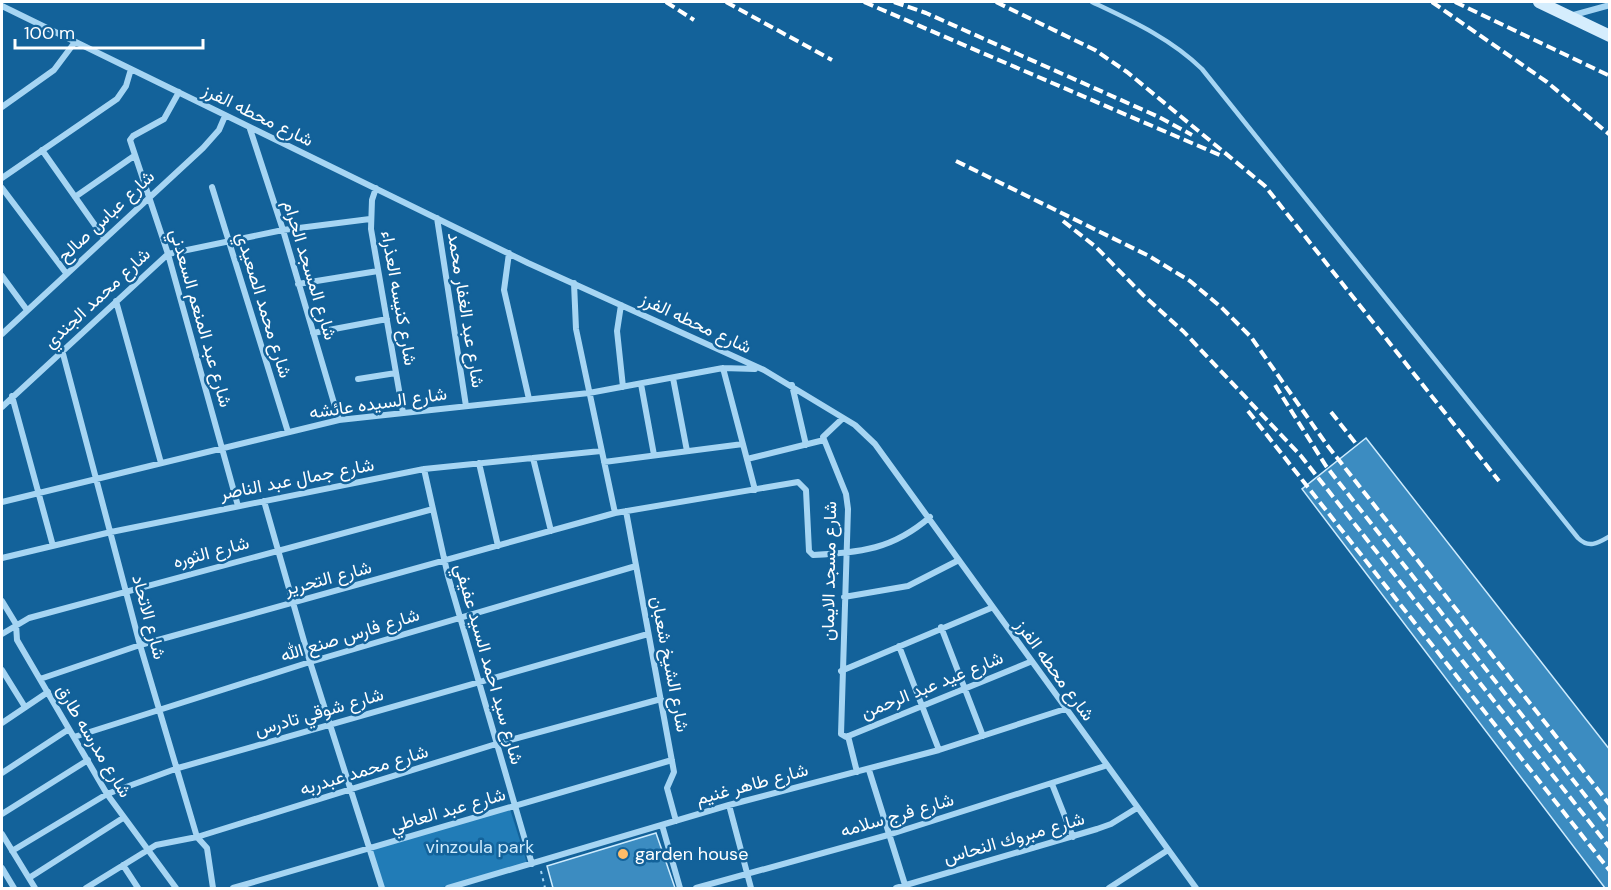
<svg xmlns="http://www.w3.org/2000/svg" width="1611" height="890" font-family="'DM Sans',Vazirmatn,sans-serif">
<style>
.green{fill:#217cb7}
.building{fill:#3c8cc1;stroke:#ceebfd;stroke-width:1.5}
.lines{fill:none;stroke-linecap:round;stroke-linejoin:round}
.path{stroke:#a6d5f3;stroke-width:2;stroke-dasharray:3 4.5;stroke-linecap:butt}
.lane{stroke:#a6d5f3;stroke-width:4.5}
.street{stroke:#a6d5f3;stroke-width:6}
.secondary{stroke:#d5edfd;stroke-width:12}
.rail{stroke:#fff;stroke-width:4;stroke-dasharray:10 4.5;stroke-linecap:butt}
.poi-dot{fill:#ffbc68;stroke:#13629a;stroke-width:2}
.labels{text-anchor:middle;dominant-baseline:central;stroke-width:5;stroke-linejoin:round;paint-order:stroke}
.street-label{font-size:18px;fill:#fff;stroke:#13629a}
.park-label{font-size:18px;fill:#ceebfd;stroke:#13629a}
.poi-label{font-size:18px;fill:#fff;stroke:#13629a;text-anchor:start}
</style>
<rect width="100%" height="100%" fill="#13629a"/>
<path class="green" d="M510,809l17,54 -87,25h-56l-12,-39z"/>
<path class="building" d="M1366,438l244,312v138h-5l-303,-399z
M656,833l19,55h-122l-6,-22z"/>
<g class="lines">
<path class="path" d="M541,871l4,17"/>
<path class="lane" d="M1092,2c40,19 78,36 110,67l376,469c11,11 20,5 32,-2"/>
<path class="street" d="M2,6l526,257 236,107 91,55 20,19 321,444
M1570,16l40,-11
M179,92l-15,27 -31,17 -3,4 38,114 70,252
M2,107l52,-37 21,-28
M250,129l33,101 56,190
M42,150l62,88
M2,178l115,-79 9,-13 5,-17
M212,187l76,245
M2,188l64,85
M376,188l-4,12 -1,29 32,184
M75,197l59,-41
M437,218l29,188
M509,253l-5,37 25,109
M2,276l25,34
M574,283l2,46 39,184
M298,284l80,-13
M116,301l45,162
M621,305l-4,26 6,56
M313,333l74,-14
M2,334l201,-186 16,-18 6,-14
M62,350l78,295 57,192 10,11 6,40
M723,368l32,122
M673,378l14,73
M358,379l38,-6
M641,384l13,71
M792,385l14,60
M12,396l41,150
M2,407l166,-153 115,-24 87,-11
M843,418l-20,19 23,57 2,15 -7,225 5,3 184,-75
M533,458l18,73
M747,459l77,-19
M604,462l139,-18
M479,463l19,83
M424,469l24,107 84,288
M264,501l46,161 72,226
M2,502l337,-82 250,-27 134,-25 32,1
M626,511l48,261 -7,16 9,33
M2,558l109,-26 313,-63 177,-18
M844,597l64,-11 51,-26
M2,601l14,23 1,16 90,154 69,94
M941,627l42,109
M2,634l27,-16 404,-109
M899,646l40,104
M2,670l23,37
M841,671l150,-63
M40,679l100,-34 475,-132 183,-31 8,8 3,61 4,4c48,-3 79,-5 117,-38
M2,723l46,-31
M848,736l9,36
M74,737l236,-75 326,-96
M869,770l37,118
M2,773l67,-44
M1052,784l21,53
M729,805l22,83
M2,814l86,-54
M662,825l18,63
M2,834l33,54
M12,851l95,-57 71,-26 470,-134
M123,865l15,23
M2,868l12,20
M29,878l94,-60
M86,888l70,-43 41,-8 299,-93 165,-45
M233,888l439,-128
M448,888l281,-83 210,-55 126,-41
M696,888l192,-53 217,-69
M896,888l201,-59 14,-5 26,-16
M1109,888l59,-38"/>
<path class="secondary" d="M1539,2l71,34"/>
<path class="rail" d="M666,2l28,18
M726,2l106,58
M864,2l358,154
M894,2l32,11 233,104 33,18
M996,2l99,48 32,22 138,114 234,295
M1432,2l115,80 63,53
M1455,2l155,74
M956,161l193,95 41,25 31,26 30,30 76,108 283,360
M1063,221l33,26 47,48 40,36 118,125 309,392
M1275,385l51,81 284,361
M1248,411l362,460
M1331,412l26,33"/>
</g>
<circle class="poi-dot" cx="623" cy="854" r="6"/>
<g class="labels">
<g class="street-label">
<text transform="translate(258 115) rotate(26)">شارع محطه الفرز</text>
<text transform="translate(106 216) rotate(-43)">شارع عباس صالح</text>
<text transform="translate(310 270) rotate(73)">شارع المسجد الحرام</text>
<text transform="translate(97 298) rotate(-43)">شارع محمد الجندي</text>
<text transform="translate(399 298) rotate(80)">شارع كنيسه العذراء</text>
<text transform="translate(264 305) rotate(73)">شارع محمد الصعيدي</text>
<text transform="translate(466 310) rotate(81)">شارع عبد الغفار محمد</text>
<text transform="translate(201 318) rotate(74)">شارع عبد المنعم السعدني</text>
<text transform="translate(696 323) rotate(25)">شارع محطه الفرز</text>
<text transform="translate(378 403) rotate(-8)">شارع السيده عائشه</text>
<text transform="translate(297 479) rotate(-11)">شارع جمال عبد الناصر</text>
<text transform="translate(211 552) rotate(-15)">شارع الثوره</text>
<text transform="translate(829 571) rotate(-89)">شارع مسجد الايمان</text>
<text transform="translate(328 578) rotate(-15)">شارع التحرير</text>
<text transform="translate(149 617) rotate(75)">شارع الاتحاد</text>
<text transform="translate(350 635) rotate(-17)">شارع فارس صنع الله</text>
<text transform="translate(489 664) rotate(74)">شارع سيد احمد السيد عفيفي</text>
<text transform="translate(670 664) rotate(79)">شارع الشيخ شعبان</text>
<text transform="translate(1055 670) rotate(54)">شارع محطه الفرز</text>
<text transform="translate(932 685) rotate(-22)">شارع عيد عبد الرحمن</text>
<text transform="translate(319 712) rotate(-16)">شارع شوقي تادرس</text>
<text transform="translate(94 741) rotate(59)">شارع مدرسه طارق</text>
<text transform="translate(364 770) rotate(-17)">شارع محمد عبدربه</text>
<text transform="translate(752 784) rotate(-15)">شارع طاهر غنيم</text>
<text transform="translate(448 810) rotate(-16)">شارع عبد العاطي</text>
<text transform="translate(897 815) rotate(-16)">شارع فرج سلامه</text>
<text transform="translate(1014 838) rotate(-16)">شارع مبروك النحاس</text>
</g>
<g class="park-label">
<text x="480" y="847">vinzoula park</text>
</g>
<g class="poi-label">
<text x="635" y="854">garden house</text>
</g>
</g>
<rect width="1611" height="890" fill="none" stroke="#ffffff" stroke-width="6"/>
<path d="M15 39v9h188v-9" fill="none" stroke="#ffffff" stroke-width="3"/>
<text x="24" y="39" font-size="18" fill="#ffffff" stroke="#13629a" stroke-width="4.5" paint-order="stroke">100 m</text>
</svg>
